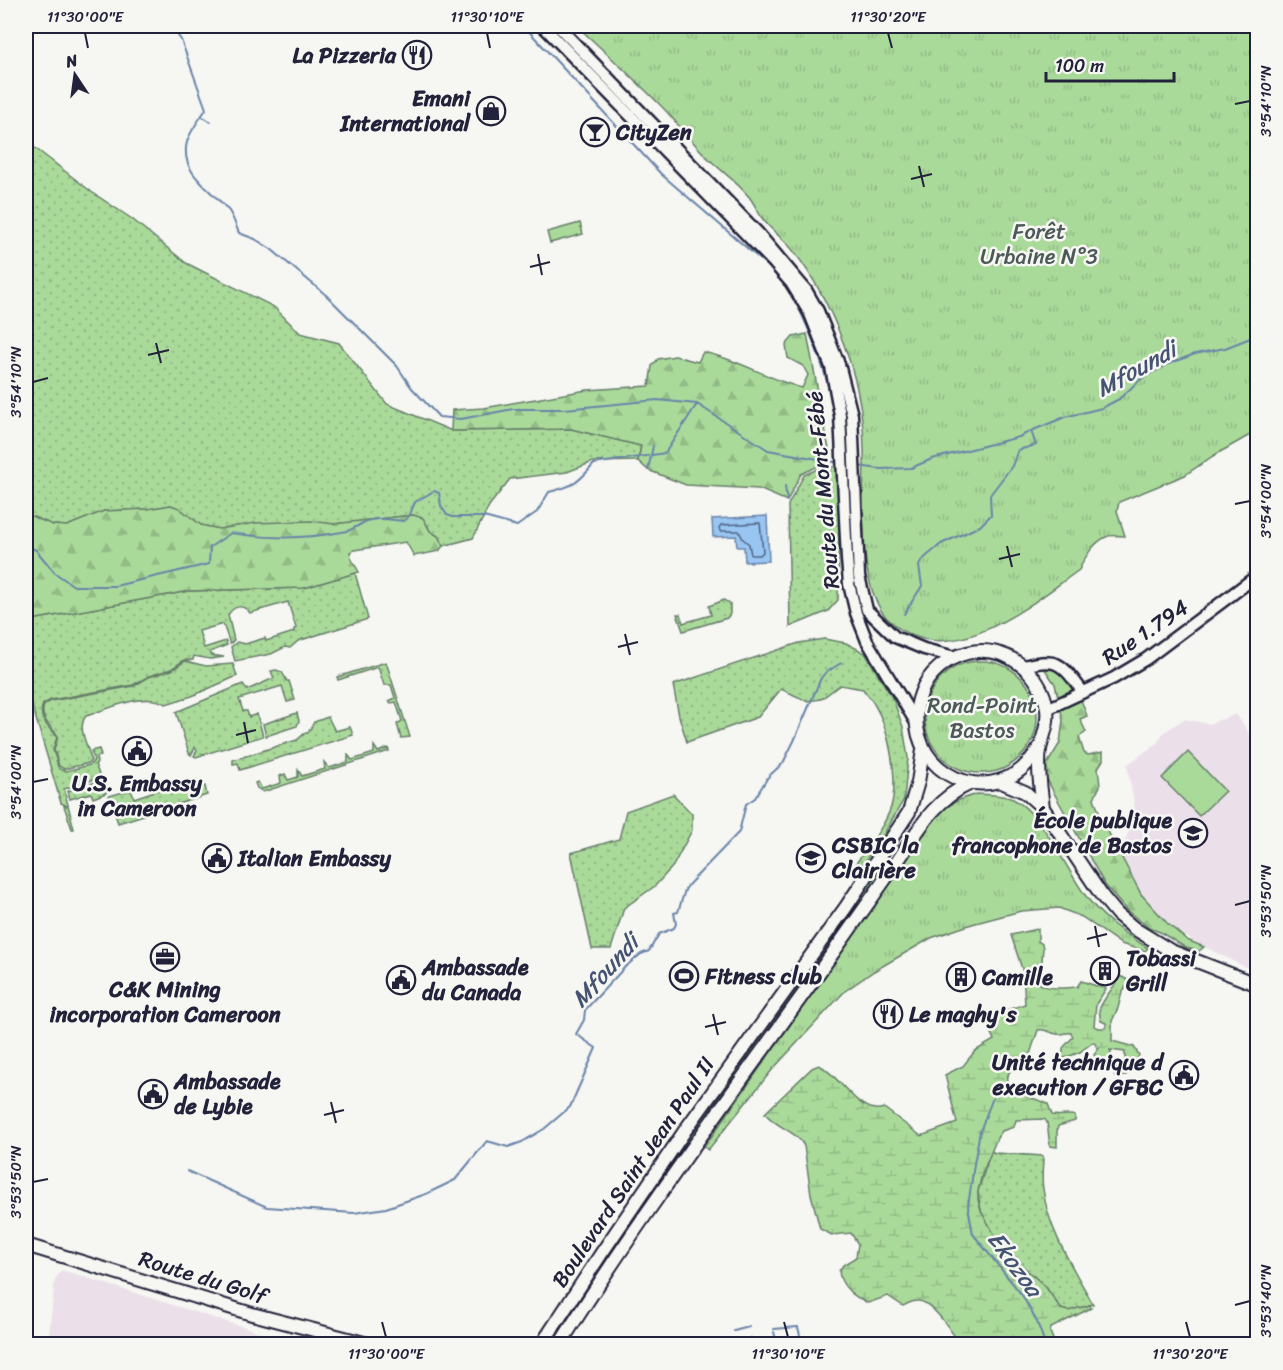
<svg xmlns="http://www.w3.org/2000/svg" width="1283" height="1370" font-family="Sriracha,sans-serif">
<style>
.built{fill:#ebe0e9}
.grass{fill:url(#grass-dots);stroke:#667e6a;stroke-width:1.5}
.forest{fill:url(#forest-firs);stroke:#667e6a;stroke-width:1.5}
.wetland{fill:url(#wetland-marsh);stroke:#667e6a;stroke-width:1.5}
.park{fill:url(#park-tufts);stroke:#667e6a;stroke-width:1.5}
.pitch{fill:#aada9a;stroke:#667e6a;stroke-width:1.5}
.water{fill:#98c5f2;stroke:#6984a9;stroke-width:1.5}
.lines{fill:none;stroke-linecap:round;stroke-linejoin:round}
.shore{stroke:#516384;stroke-width:1.5}
.stream{stroke:#6984a9;stroke-width:2}
.tertiary-casing{stroke:#22223b;stroke-width:15}
.secondary-casing{stroke:#22223b;stroke-width:16}
.tertiary{stroke:#f6f6f2;stroke-width:10}
.secondary{stroke:#f6f6f2;stroke-width:12}
.ticks{fill:none;stroke:#22223b;stroke-width:2}
.labels{text-anchor:middle;dominant-baseline:central;stroke-width:5;stroke-linejoin:round;paint-order:stroke}
.poi-label{font-size:22px;font-weight:bold;fill:#22223b;stroke:#f6f6f2;text-anchor:start}
.park-label{font-size:22px;fill:#4b5958;stroke:#f6f6f2}
.street-label{font-size:22px;fill:#22223b;stroke:#f6f6f2}
.water-label{font-size:24px;font-style:italic;fill:#455372;stroke:#f6f6f2}
.neatline{fill:none;stroke:#22223b;stroke-width:2}
.ticks-label{font-size:15px;text-anchor:middle;fill:#22223b}
</style>
<defs>
<pattern id="grass-dots" width="8" height="8" patternUnits="userSpaceOnUse" patternTransform="scale(1.5)"><rect width="8" height="8" fill="#aada9a"/><path d="M2 2h.1M6 6h.1" fill="none" stroke="#92bb86" stroke-width="1.8" stroke-linecap="round"/></pattern>
<pattern id="forest-firs" width="22" height="20" patternUnits="userSpaceOnUse" patternTransform="scale(1.5)"><rect width="22" height="20" fill="#aada9a"/><path d="M5 1l3.5 6h-7zM16 11l3.5 6h-7z" fill="#92bb86"/></pattern>
<pattern id="wetland-marsh" width="20" height="14" patternUnits="userSpaceOnUse" patternTransform="scale(1.5)"><rect width="20" height="14" fill="#aada9a"/><path d="M1 5h8M5 5V1M11 12h8M15 12V8" fill="none" stroke="#92bb86"/></pattern>
<pattern id="park-tufts" width="24" height="20" patternUnits="userSpaceOnUse" patternTransform="scale(1.5)"><rect width="24" height="20" fill="#aada9a"/><path d="M3 7l-1-3M5 7V3M7 7l1-3M15 17l-1-3M17 17v-4M19 17l1-3" fill="none" stroke="#92bb86"/></pattern>
</defs>
<rect width="100%" height="100%" fill="#f6f6f2"/>
<filter id="ink" filterUnits="userSpaceOnUse"><feTurbulence type="fractalNoise" baseFrequency=".0167" numOctaves="2"/><feDisplacementMap in="SourceGraphic" scale="12" xChannelSelector="R" yChannelSelector="G"/><feConvolveMatrix kernelMatrix="1 2 1 2 8 2 1 2 1" color-interpolation-filters="sRGB"/></filter>
<g filter="url(#ink)">
<path class="built" d="M1236,714l21,30v224l-12,-1 -50,-25 -26,-17 -28,-31 -21,-41 16,-39 -9,-49 30,-22 6,-10 21,-14 25,5z
M62,1270l149,47 89,27h-252l7,-65z"/>
<path class="grass" d="M26,141l67,52 39,26 54,44 88,44 26,26 39,10 48,61 65,27 119,-2 70,17 -3,15 -45,1 -26,10 -57,7 -21,27 -16,32 -30,8 -5,-10 -8,-5 -4,-8 -13,-8 -79,9 -36,-3 -79,8 -18,-4 -30,-20 -23,4 -44,2 -37,15 -14,-1 -27,-11z
M822,467h18l-2,133 -10,11 -38,16 -2,-122 16,-30z
M355,573l13,46 -70,22 -8,7 -5,-1 -14,7 -36,7 -4,-14 6,-5 8,2 20,-6 1,3 28,-9v-3l2,-1 -8,-26 -38,11c-7,-9 -16,-8 -22,2l6,25 -4,4 -7,-20 -24,7 5,17 22,-7 1,4 -17,7 1,3 13,2 -14,2 -16,-3 -1,4h-9l-13,9 -22,7 -16,9 -82,15 -8,4c-6,15 6,23 14,33l-4,13 6,19 7,2 24,-6 4,-5 -3,-9 8,-2 2,7 -5,1 1,6 -2,1 11,29 -13,5 -2,-5 -21,6 -2,-8 28,-9 -1,-3 -31,10 10,40h-2l-8,-23h3l-6,-3 -35,-118v-64l163,-30 115,-3z
M724,600l6,4v10l-3,4 -44,13 -6,-17h3l3,9 28,-8 -2,-9z
M824,639l22,4 19,10 28,46 10,28 5,31 -4,41 -23,40 -27,38 -5,-4c13,-19 35,-44 42,-66 8,-28 -2,-79 -17,-103 -3,-6 -8,-10 -11,-15l-23,-4 -19,14 -14,2 -26,-12 -23,28 -71,25 -8,-26 -6,-31 126,-42z
M185,661l21,5 27,-2 4,12 -45,20 -26,8c-22,-13 -57,5 -80,12 -10,12 3,31 5,44l-2,3 -25,6 -5,-3 -5,-16 4,-14c-7,-10 -19,-17 -14,-31l7,-4 83,-15 15,-9 23,-7z
M386,662l1,3 23,72 -9,1 -4,-14 5,-3 -6,-19 -5,1 -2,-2 6,-3 -4,-13h-7l-6,-18 -40,13 -1,-3z
M276,670l6,2 5,9h2l6,19 -8,2 -5,-16 -43,13 4,12h4l2,6 8,-3 6,22 -67,21 -2,-1 3,-6 -2,-2 -4,7 -2,-2 -13,-41 67,-28 4,6 27,-12 -3,-7z
M297,713l2,8 -2,5 -31,10 -3,-12z
M328,717l7,14 15,-4 3,8 -113,35 -2,-7 -5,1v-4l64,-20 8,-7h3l6,-11z
M374,746l4,6 10,-4 1,3 -126,41 -6,-4 -2,-5 3,-1 4,7 19,-6 -1,-7 5,-2 3,6 10,-3v-7l4,6 23,-7 -1,-7 5,6 19,-6v-7l4,5 22,-7z
M182,782l4,11 19,-7 2,9 -89,28 -9,-27 22,-6 3,8z
M673,794l19,20v16l-19,36 -18,20 -31,22 -13,41h-19l-21,-96 48,-14 7,-28z
M880,868l3,2 -292,411 -41,63 55,-90z
M991,1151l4,2 48,3c0,11 -2,22 0,33 5,41 30,79 50,115l-3,1 -22,6 -7,-2 -16,-23 -37,-32 -10,-13 -17,-30 -3,-20z"/>
<path class="forest" d="M807,334l22,115v12l-28,13 -14,27 -28,-12 -73,-4 -38,-15 -10,-9 3,-15 -70,-17 -120,2 1,-21 32,-2 103,-18 62,-4 3,-20 6,-7 17,-3 23,6 5,-10c35,7 65,27 99,36l6,-13 -5,-9 -15,-8 -2,-13 7,-8z
M171,505l8,3 22,17 18,4 37,-6 55,-2 23,3 79,-9 10,3 7,13 8,5 5,10 -4,5 -25,5 -8,-14 -52,8 -4,2 1,6 8,14 -55,16 -115,3 -163,30v-107l27,11 14,1 37,-15 44,-2z
M1054,666l22,23 -1,3 -16,9 -4,-17 -11,-16z
M1081,700l6,16 -7,3 6,13 -7,5 5,16 4,2 15,-3v8l-5,8 2,18 -6,12 7,20 40,76 26,29 20,17 17,7 -5,4 -13,-3 -26,-16 -11,-4 -24,-19 -20,-24 -51,-92 -8,-16v-11l14,-23 3,-23 -3,-13z"/>
<path class="wetland" d="M1038,929v12l4,3 1,4 -3,36c9,6 25,4 37,3l4,-6 25,8 -10,15 -2,22 5,2h7v-5l-5,-2 -2,-11c6,-15 15,-21 21,-34l8,4v4l-6,8 -4,16 -6,13v20l22,6 5,8c-5,11 -10,24 -24,22l-2,-10 12,-5v-10l-15,-2 3,12 -10,3 -4,-1 -5,-9 5,-7 -6,-6 -13,10 -18,7 -3,-3 4,-4v-4l10,-11 -2,-4c-6,-1 -8,2 -14,1 -8,-1 -11,-6 -19,-4l-9,27c-6,2 -12,-2 -19,1l-2,4 3,7c-15,22 23,28 37,35l4,11c7,2 17,-2 23,1v5l-17,5 -1,5v16l-7,-1 -3,-24 -3,-3 -28,1 -2,7 -12,4 -5,7 -15,36 -4,17v9l3,11 17,30 10,13 37,32 16,23 7,2 22,-6 1,3 -40,20 -1,4 5,12h-95c-7,-10 -29,-45 -43,-43 -5,0 -10,3 -14,5l-15,-10 -20,7c-13,-5 -28,-17 -29,-32l4,-6 13,-8 2,-13 -7,-11 -19,2 -12,-6 -9,-35 -7,-48c-7,-15 -29,-19 -39,-33l47,-45 7,-3c22,11 40,52 65,43l37,28 36,-13 -12,-48 18,-9 12,-15 19,-11 -10,-22 41,-14 -2,-32 -12,-37z"/>
<path class="park" d="M577,26h680v405l-44,25 -28,19 -66,27 -2,9 8,25c-5,0 -14,-2 -19,1 -12,5 -22,21 -27,33 -49,35 -129,104 -188,52 -34,-29 -28,-117 -27,-159 1,-33 -4,-69 -14,-101 -13,-40 -32,-81 -59,-114 -9,-10 -21,-19 -29,-30 -4,-6 -7,-13 -12,-20 -13,-17 -32,-29 -46,-44 -13,-14 -25,-28 -37,-42 -29,-30 -60,-58 -90,-86z
M925 717a56 56 0 1 1 112 0a56 56 0 1 1-112 0Z
M977,794c12,1 24,0 36,5 29,14 53,70 72,96 17,23 38,38 63,53l-3,3 -24,-7 -39,-27 -23,-9 -38,3 -49,13 -41,14 -57,33 -29,20 -73,79 -64,80 -4,-3 180,-255 44,-66 13,-16 18,-10z"/>
<path class="pitch" d="M580,223l3,11 -33,9 -3,-11z
M1188,752l37,39 -26,25 -37,-38z"/>
<path class="water" d="M767,516l2,45 -24,1 -1,-15h-7l-1,-11 -23,1 -1,-18z"/>
<g class="lines">
<path class="shore" d="M760,523l3,29 -3,3h-9l-2,-11 -6,-5 -4,-8h-18l-2,-3 2,-3z"/>
<path class="stream" d="M161,26l13,4 7,10 25,69c-6,10 -16,22 -19,33 -8,32 26,48 42,69 4,6 7,15 10,22l16,6 16,10 55,46 71,71 14,21 28,30 22,2 52,-10h52l92,-9 40,4 71,46 72,13
M524,26l137,148 115,99
M203,117l8,5
M792,294c19,38 37,80 42,122 2,16 2,31 3,47
M858,466l22,3 31,-1 21,-9 87,-22 12,-6 34,-14 37,-9 17,-9 22,-20 27,-15 27,-10 30,-6 33,-13
M648,470l5,-24
M785,486l2,15
M26,546l10,4 19,23 19,13h41l94,-22 1,-17 21,-14c37,6 74,6 111,-1 10,-1 13,-5 21,-9 11,-7 29,-3 41,-2l5,-5 6,-14 19,-11 5,2 2,13 6,9 6,2h31l33,9 20,-14 12,-20c25,-6 29,-9 45,-28l71,-11 32,-49
M904,614l18,-28 -3,-20 2,-5 20,-17 39,-18 11,-11 -1,-20 22,-29 6,-16 18,-5 -5,-14
M994,1095l-14,36 -6,33 -6,43 5,27 49,61 15,27 8,22
M187,1171l80,36 87,6 32,-5 40,-14 29,-14 32,-39 21,6 14,-5 22,-13 26,-22 26,-59 -20,-14 8,-14 1,-10 40,-43 16,-13 8,-3 10,-17 15,-6 2,-4 -2,-11 4,-1 7,-22 4,-6 50,-52 7,-28 9,-6 13,-21 15,-14 11,-22 27,-63 4,-5 16,-10
M774,1329l24,-2 4,17
M734,1331l15,-4
M774,1332l3,12
M751,1338l2,6
M845,1344h2"/>
<g class="tertiary-casing">
<path id="tertiary" d="M543,26l230,236 18,21 19,31 21,53 9,48 7,144 2,25 7,29 11,28 48,80
M558,26l200,207 48,57 12,21 21,53 13,51 7,161 8,34 28,27 29,12 31,8
M1024,666c35,-10 38,-1 59,26
M1047,709l67,-31 32,-19 112,-84"/>
</g>
<g class="secondary-casing">
<path id="secondary" d="M1040,747c-7,10 -14,20 -25,27 -55,32 -116,-22 -94,-81 7,-20 26,-35 46,-40 37,-10 75,19 80,56 2,15 -4,26 -7,40 -3,19 1,40 3,59
M999,781l26,11 18,16 59,88 15,18 18,15 36,22 87,34
M26,1245l226,69 116,30
M542,1344l59,-90 85,-125 160,-222 63,-95 9,-30 5,-32
M560,1344c85,-135 182,-264 275,-394 20,-28 39,-55 58,-82 24,-35 38,-67 78,-85"/>
</g>
<use href="#tertiary" class="tertiary"/>
<use href="#secondary" class="secondary"/>
</g>
</g>
<path class="ticks" d="M85,33l3,15M487,33l3,15M888,33l4,15M1235,104l15,-3M919,166l5,21M911,179l21,-5M538,254l4,21M530,267l20,-5M156,343l5,20M148,355l21,-5M33,382l15,-4M1235,504l15,-3M1007,546l5,21M999,559l21,-5M625,634l5,21M618,647l20,-5M244,722l4,21M236,735l20,-5M33,782l15,-3M1235,905l15,-4M1095,926l4,21M1087,939l20,-5M713,1014l5,21M705,1027l21,-5M331,1102l5,21M324,1115l20,-5M33,1182l15,-3M1235,1305l15,-4M382,1322l4,15M784,1322l4,15M1186,1322l4,15"/>
<defs>
<g id="restaurant-ring" transform="scale(1.5)"><circle r="9.5" fill="#f6f6f2" stroke="#22223b" stroke-width="1.5"/><path d="M-5-6h1v4h1v-4h1v4h1v-4h1v5L-1.5 .5V6h-2V.5L-5-1ZM5-6V6H3V1.5H1.5Q1.5-4 5-6Z" fill="#22223b"/></g>
<g id="shop-ring" transform="scale(1.5)"><circle r="9.5" fill="#f6f6f2" stroke="#22223b" stroke-width="1.5"/><path d="M-5-2.5h2.3a2.7 3.5 0 0 1 5.4 0H5L5.5 6h-11ZM-1.5-2.5h3a1.5 2.3 0 0 0-3 0Z" fill="#22223b"/></g>
<g id="bar-ring" transform="scale(1.5)"><circle r="9.5" fill="#f6f6f2" stroke="#22223b" stroke-width="1.5"/><path d="M-6-5H6L.8 .8V4.5H3.5V6h-7V4.5H-.8V.8Z" fill="#22223b"/></g>
<g id="civic-ring" transform="scale(1.5)"><circle r="9.5" fill="#f6f6f2" stroke="#22223b" stroke-width="1.5"/><path d="M-.6-6.5H3V-4.5H.6V-3L4-1V1h2V6H-6V1h2V-1L-.6-3ZM-1.2 2.5V6h2.4V2.5Z" fill="#22223b"/></g>
<g id="school-ring" transform="scale(1.5)"><circle r="9.5" fill="#f6f6f2" stroke="#22223b" stroke-width="1.5"/><path d="M0-5L7-2L0 1L-7-2ZM-4 1L0 2.5L4 1V4Q0 6-4 4Z" fill="#22223b"/></g>
<g id="office-ring" transform="scale(1.5)"><circle r="9.5" fill="#f6f6f2" stroke="#22223b" stroke-width="1.5"/><path d="M-6-3h4V-5.5h4V-3h4V5H-6ZM-1-4.5V-3h2v-1.5ZM-6 0V1H6V0Z" fill="#22223b"/></g>
<g id="building-ring" transform="scale(1.5)"><circle r="9.5" fill="#f6f6f2" stroke="#22223b" stroke-width="1.5"/><path d="M-4-6H4V6H1V3H-1V6H-4ZM-2.5-4.3h1.7v1.8h-1.7ZM.8-4.3h1.7v1.8H.8ZM-2.5-1h1.7V.8h-1.7ZM.8-1h1.7V.8H.8Z" fill="#22223b"/></g>
<g id="stadium-ring" transform="scale(1.5)"><circle r="9.5" fill="#f6f6f2" stroke="#22223b" stroke-width="1.5"/><path d="M0-5a6.5 5 0 1 0 0 10a6.5 5 0 1 0 0-10ZM-3.5-1.8h7v3.6h-7Z" fill="#22223b"/></g>
</defs>
<g fill-rule="evenodd">
<use href="#restaurant-ring" x="417" y="55"/>
<use href="#shop-ring" x="491" y="111"/>
<use href="#bar-ring" x="595" y="132"/>
<use href="#civic-ring" x="137" y="751"/>
<use href="#school-ring" x="1193" y="833"/>
<use href="#civic-ring" x="217" y="858"/>
<use href="#school-ring" x="811" y="858"/>
<use href="#office-ring" x="165" y="957"/>
<use href="#building-ring" x="1105" y="971"/>
<use href="#stadium-ring" x="684" y="976"/>
<use href="#building-ring" x="961" y="977"/>
<use href="#civic-ring" x="401" y="980"/>
<use href="#restaurant-ring" x="888" y="1014"/>
<use href="#civic-ring" x="1184" y="1075"/>
<use href="#civic-ring" x="153" y="1094"/>
</g>
<g class="labels">
<g class="poi-label">
<text x="396" y="55" text-anchor="end">La Pizzeria</text>
<text x="470" y="98" text-anchor="end">Emani<tspan x="470" dy="25">International</tspan></text>
<text x="616" y="132">CityZen</text>
<text x="137" y="783" text-anchor="middle">U.S. Embassy<tspan x="137" dy="25">in Cameroon</tspan></text>
<text x="1172" y="820" text-anchor="end">École publique<tspan x="1172" dy="25">francophone de Bastos</tspan></text>
<text x="832" y="845">CSBIC la<tspan x="832" dy="25">Clairière</tspan></text>
<text x="238" y="858">Italian Embassy</text>
<text x="1126" y="958">Tobassi<tspan x="1126" dy="25">Grill</tspan></text>
<text x="422" y="967">Ambassade<tspan x="422" dy="25">du Canada</tspan></text>
<text x="705" y="976">Fitness club</text>
<text x="982" y="977">Camille</text>
<text x="165" y="989" text-anchor="middle">C&amp;K Mining<tspan x="165" dy="25">incorporation Cameroon</tspan></text>
<text x="909" y="1014">Le maghy's</text>
<text x="1163" y="1062" text-anchor="end">Unité technique d<tspan x="1163" dy="25">execution / GFBC</tspan></text>
<text x="174" y="1081">Ambassade<tspan x="174" dy="25">de Lybie</tspan></text>
</g>
<g class="park-label">
<text x="1039" y="231">Forêt<tspan x="1039" dy="25">Urbaine N°3</tspan></text>
<text x="982" y="705">Rond-Point<tspan x="982" dy="25">Bastos</tspan></text>
</g>
<g class="street-label">
<text transform="translate(823 490) rotate(-95)">Route du Mont-Fébé</text>
<text transform="translate(1145 632) rotate(-34)">Rue 1.794</text>
<text transform="translate(633 1172) rotate(-56)">Boulevard Saint Jean Paul II</text>
<text transform="translate(203 1277) rotate(17)">Route du Golf</text>
</g>
<g class="water-label">
<text transform="translate(1136 369) rotate(-29)">Mfoundi</text>
<text transform="translate(605 971) rotate(-48)">Mfoundi</text>
<text transform="translate(1015 1264) rotate(54)">Ekozoa</text>
</g>
</g>
<rect width="1283" height="1370" fill="none" stroke="#f6f6f2" stroke-width="66"/>
<g transform="translate(75 75) rotate(347)" stroke="#f6f6f2" stroke-width="4.5" paint-order="stroke">
<path d="M0-4.5L10 22L0 15L-10 22Z" fill="#22223b"/>
<text y="-9" font-size="16" font-weight="bold" text-anchor="middle" fill="#22223b">N</text>
</g>
<path d="M1046 72v9h128v-9" fill="none" stroke="#22223b" stroke-width="3"/>
<text x="1055" y="72" font-size="18" fill="#22223b" stroke="#f6f6f2" stroke-width="4.5" paint-order="stroke">100 m</text>
<rect x="33" y="33" width="1217" height="1304" class="neatline"/>
<g class="ticks-label">
<text x="85" y="22">11°30'00"E</text>
<text x="487" y="22">11°30'10"E</text>
<text x="888" y="22">11°30'20"E</text>
<text transform="translate(1266 101) rotate(-90)" y="5">3°54'10"N</text>
<text transform="translate(16 382) rotate(-90)" y="5">3°54'10"N</text>
<text transform="translate(1266 501) rotate(-90)" y="5">3°54'00"N</text>
<text transform="translate(16 782) rotate(-90)" y="5">3°54'00"N</text>
<text transform="translate(1266 901) rotate(-90)" y="5">3°53'50"N</text>
<text transform="translate(16 1182) rotate(-90)" y="5">3°53'50"N</text>
<text transform="translate(1266 1301) rotate(-90)" y="5">3°53'40"N</text>
<text x="386" y="1359">11°30'00"E</text>
<text x="788" y="1359">11°30'10"E</text>
<text x="1190" y="1359">11°30'20"E</text>
</g>
</svg>
